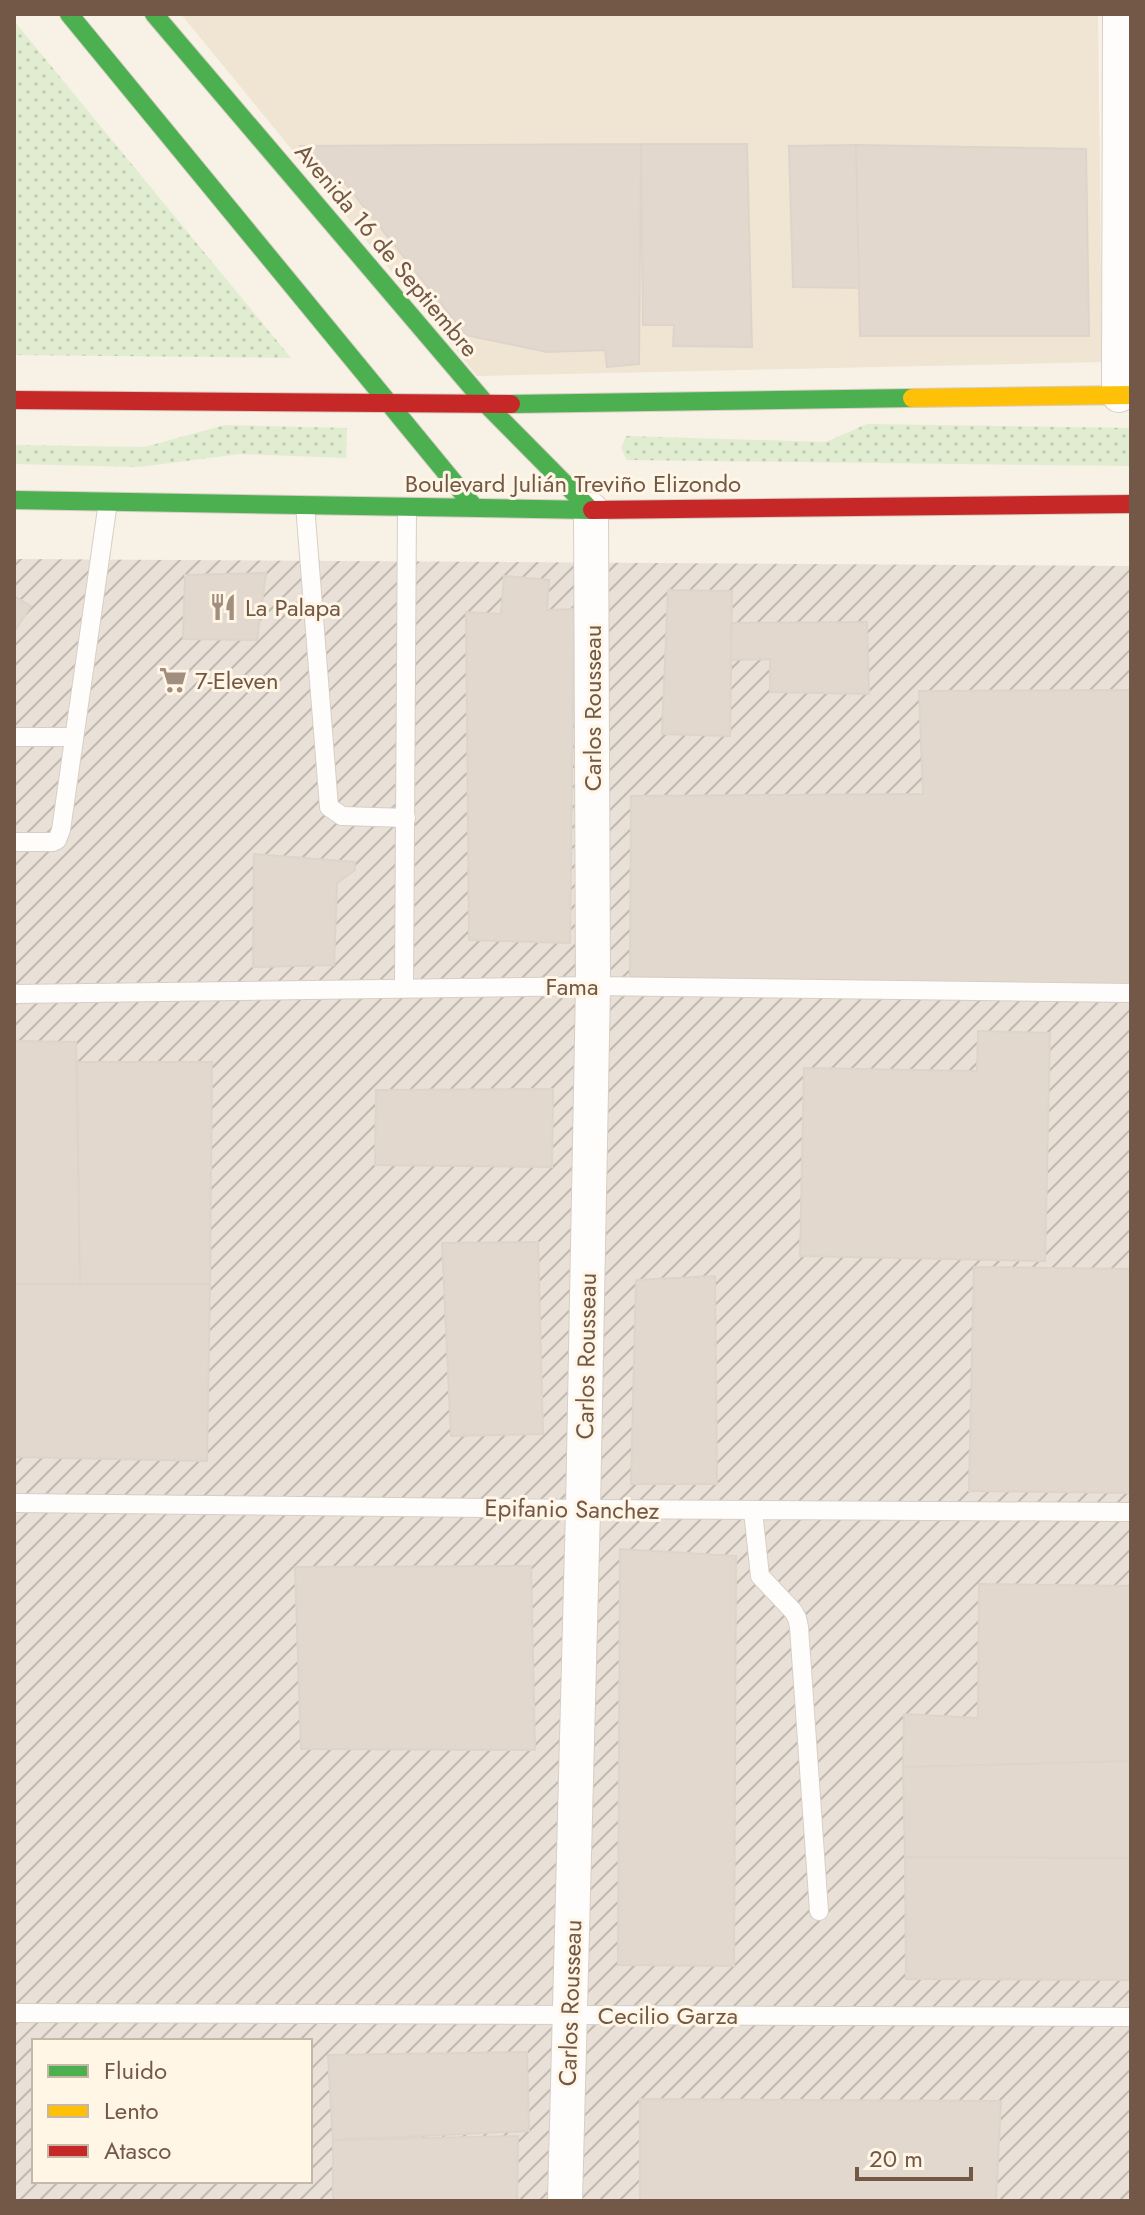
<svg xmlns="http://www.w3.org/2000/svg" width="1145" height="2215" font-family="Jost,sans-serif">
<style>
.residential{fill:#f0e4d3}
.industrial{fill:url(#industrial-furrows);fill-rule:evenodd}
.grass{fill:url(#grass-dots)}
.building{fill:#e3d8ce;stroke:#dfd4c9;stroke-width:2}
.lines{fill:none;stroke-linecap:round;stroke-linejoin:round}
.lane-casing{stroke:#d8cec5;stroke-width:20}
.street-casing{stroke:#d8cec5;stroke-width:36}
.fast-casing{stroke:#d6cdc3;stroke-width:20}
.slow-casing{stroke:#d6cdc3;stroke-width:20}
.jam-casing{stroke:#d6cdc3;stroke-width:20}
.lane{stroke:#fefdfb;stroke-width:18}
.street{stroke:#fefdfb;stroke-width:34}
.fast{stroke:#4caf50;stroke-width:18}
.slow{stroke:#ffc107;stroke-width:18}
.jam{stroke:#c62828;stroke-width:18}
.labels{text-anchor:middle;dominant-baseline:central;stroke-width:6;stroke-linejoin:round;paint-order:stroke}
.street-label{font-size:24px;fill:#745847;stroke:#fff6e6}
.poi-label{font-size:24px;fill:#745847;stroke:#fff6e6;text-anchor:start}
</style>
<defs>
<pattern id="industrial-furrows" width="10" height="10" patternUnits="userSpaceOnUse" patternTransform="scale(2)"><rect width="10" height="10" fill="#e9e0d7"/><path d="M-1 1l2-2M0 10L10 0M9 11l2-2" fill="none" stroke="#c1b8b0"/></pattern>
<pattern id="grass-dots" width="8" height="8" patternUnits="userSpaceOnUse" patternTransform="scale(2)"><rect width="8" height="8" fill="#e1edd0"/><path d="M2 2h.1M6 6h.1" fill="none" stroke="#c4cdb4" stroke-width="1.8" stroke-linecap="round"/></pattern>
</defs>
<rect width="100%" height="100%" fill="#f7f1e6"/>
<path class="residential" d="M181,14h917l4,348 -625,14z"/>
<path class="industrial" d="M14,559l1117,7v1635h-1117zM34,2041h276v140h-276z"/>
<path class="grass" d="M14,21l277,337 -277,-3z
M867,424l264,4v38l-504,-6 -6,-12 5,-12 200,6z
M225,425l122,3 -1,30 -106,-4 -101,13 -125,-3v-19l131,2z"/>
<path class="building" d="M641,144h106l5,203 -79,-1 1,-21h-31z
M641,144l-2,220 -32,3 -2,-17 -58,2 -81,-17 -122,-153 -17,3 -27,-39z
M856,145l230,4 3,187h-229z
M856,145l3,143 -66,-1 -4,-141z
M266,573l-9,67 -74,-1 2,-64z
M504,576l45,4 -2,30 27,-1 -4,334 -101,-3 -3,-328 35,2z
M668,590l64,1 -2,145 -68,-2z
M14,596l17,10 -17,26z
M867,622l2,72 -99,-2v-33l-39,1v-37z
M1131,690v295l-501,-8 1,-181 292,-2 -4,-103z
M254,854l101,8v8l-18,13 -3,82 -81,2z
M978,1031l72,2 -5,228 -245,-5 4,-188 173,3z
M14,1041l62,1 4,242h-66z
M77,1062h135l-2,222h-130z
M553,1089l-1,78 -177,-2 1,-75z
M538,1242l5,192 -92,2 -9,-193z
M974,1267l157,2v224l-162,-2z
M715,1276l2,208h-86l5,-204z
M14,1284h196l-3,177 -193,-4z
M620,1549l116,7 -2,410 -116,-1z
M531,1566l4,184 -234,-1 -6,-182z
M979,1584l152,2v175l-228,6 1,-53 74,4z
M1131,1761v97l-226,-1 -2,-90z
M905,1857l226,1v122l-225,-1z
M527,2052l2,79 -196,9 -5,-85z
M640,2099l361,2 -5,100h-356z
M518,2136l-1,65h-184v-61z"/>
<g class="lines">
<g class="lane-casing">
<path id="lane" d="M305,505l24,302 13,9 64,2
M14,737h60
M14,842h39l4,-2 4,-10 47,-328
M404,988l3,-481
M14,994l579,-8 538,7
M14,1503l569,6 548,3
M753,1511l7,65 33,35 4,7 2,9 20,284
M14,2013l1117,4"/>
</g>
<g class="street-casing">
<path id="street" d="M1119,395l1,-381
M565,2201l18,-692 10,-523 -2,-476"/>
</g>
<g class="fast-casing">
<path id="fast" d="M69,14l406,494
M154,14l332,390 105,106
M511,404l401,-6
M14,500l578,10"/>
</g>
<g class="slow-casing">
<path id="slow" d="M912,398l219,-3"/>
</g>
<g class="jam-casing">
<path id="jam" d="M14,400l497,4
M592,510l539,-6"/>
</g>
<use href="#lane" class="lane"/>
<use href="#street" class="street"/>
<use href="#fast" class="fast"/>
<use href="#slow" class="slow"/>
<use href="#jam" class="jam"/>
</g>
<defs>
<g id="restaurant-bare" transform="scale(2.16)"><path d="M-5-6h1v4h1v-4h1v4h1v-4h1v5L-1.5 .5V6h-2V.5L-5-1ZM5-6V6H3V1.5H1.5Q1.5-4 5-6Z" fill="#a28e7f" stroke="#fff6e6" stroke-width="2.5" paint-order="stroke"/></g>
<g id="supermarket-bare" transform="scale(2.16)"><path d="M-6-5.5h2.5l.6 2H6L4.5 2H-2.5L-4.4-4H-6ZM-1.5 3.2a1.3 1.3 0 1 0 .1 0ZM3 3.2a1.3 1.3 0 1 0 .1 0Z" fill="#a28e7f" stroke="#fff6e6" stroke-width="2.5" paint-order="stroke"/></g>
</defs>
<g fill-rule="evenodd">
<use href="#restaurant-bare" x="223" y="607"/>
<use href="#supermarket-bare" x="173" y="680"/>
</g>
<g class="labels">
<g class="street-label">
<text transform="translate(387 250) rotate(50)">Avenida 16 de Septiembre</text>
<text x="573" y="483">Boulevard Julián Treviño Elizondo</text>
<text transform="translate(592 708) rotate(-90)">Carlos Rousseau</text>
<text x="572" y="986">Fama</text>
<text transform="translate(586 1356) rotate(-89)">Carlos Rousseau</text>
<text transform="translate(572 1509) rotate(1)">Epifanio Sanchez</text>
<text transform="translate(570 2003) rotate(-88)">Carlos Rousseau</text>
<text x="668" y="2015">Cecilio Garza</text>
</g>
<g class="poi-label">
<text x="245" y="607">La Palapa</text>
<text x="195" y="680">7-Eleven</text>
</g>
</g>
<rect width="1145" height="2215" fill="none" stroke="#745847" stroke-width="32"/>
<rect x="32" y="2039" width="280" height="144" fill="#fff6e6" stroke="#c7b7a6" stroke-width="2"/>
<rect x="48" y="2065" width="40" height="12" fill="#4caf50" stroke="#c7b7a6" stroke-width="2"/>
<text x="104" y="2079" font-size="24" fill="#745847">Fluido</text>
<rect x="48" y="2105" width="40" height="12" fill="#ffc107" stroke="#c7b7a6" stroke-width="2"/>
<text x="104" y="2119" font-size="24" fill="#745847">Lento</text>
<rect x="48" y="2145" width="40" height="12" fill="#c62828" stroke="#c7b7a6" stroke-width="2"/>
<text x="104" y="2159" font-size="24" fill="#745847">Atasco</text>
<path d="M857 2167v12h114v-12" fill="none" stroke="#745847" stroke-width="4"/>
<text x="869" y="2167" font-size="24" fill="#745847" stroke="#fff6e6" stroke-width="6" paint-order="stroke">20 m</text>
</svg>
